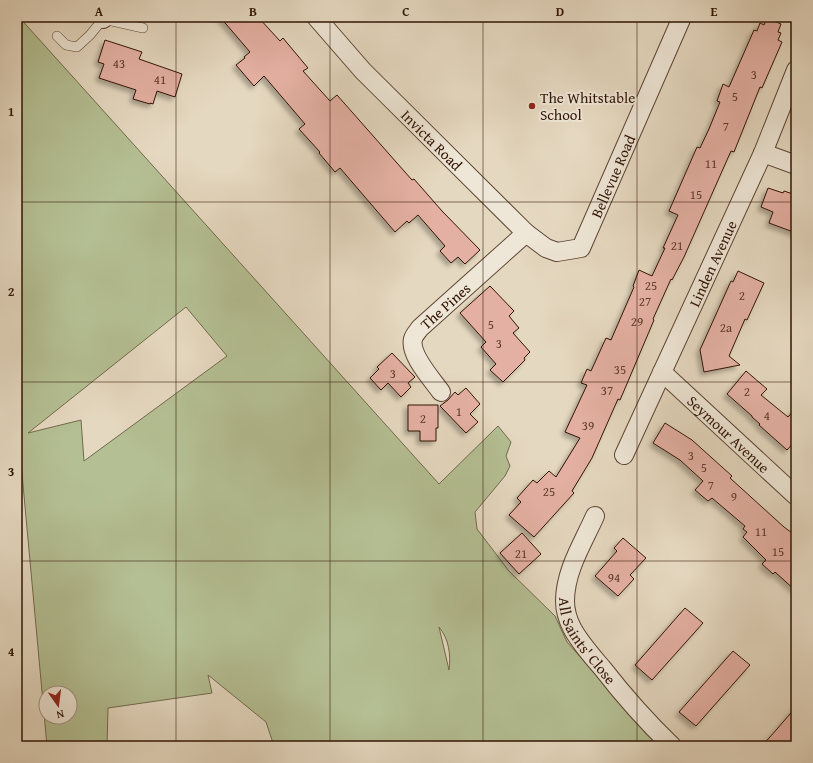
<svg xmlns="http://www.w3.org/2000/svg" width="813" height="763" font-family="'Gentium Book Plus',serif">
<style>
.green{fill:#b4bf93;stroke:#726a4c;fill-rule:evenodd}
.building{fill:#e4b0a3;stroke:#311405;filter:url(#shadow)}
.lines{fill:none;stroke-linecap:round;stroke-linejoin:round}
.service-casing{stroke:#5e4534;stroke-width:10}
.minor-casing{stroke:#5e4534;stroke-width:20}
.service{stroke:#eee6d6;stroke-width:9}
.minor{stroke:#eee6d6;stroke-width:18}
.grid{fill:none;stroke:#311405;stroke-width:1;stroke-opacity:0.55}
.poi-dot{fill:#8f2418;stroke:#eee6d6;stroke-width:1.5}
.labels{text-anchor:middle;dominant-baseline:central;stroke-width:4;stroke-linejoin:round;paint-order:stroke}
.number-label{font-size:13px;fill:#5e3b2c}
.poi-label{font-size:15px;fill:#311405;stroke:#eee6d6;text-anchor:start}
.street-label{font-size:15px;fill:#311405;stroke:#eee6d6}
.neatline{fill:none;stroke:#311405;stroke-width:1.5}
.grid-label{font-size:13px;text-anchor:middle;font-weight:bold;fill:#311405}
</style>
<defs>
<filter id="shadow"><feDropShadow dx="-3.5" dy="3.5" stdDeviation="2" flood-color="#0004"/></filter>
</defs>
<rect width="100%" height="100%" fill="#e5d8c0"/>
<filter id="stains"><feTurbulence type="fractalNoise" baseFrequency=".005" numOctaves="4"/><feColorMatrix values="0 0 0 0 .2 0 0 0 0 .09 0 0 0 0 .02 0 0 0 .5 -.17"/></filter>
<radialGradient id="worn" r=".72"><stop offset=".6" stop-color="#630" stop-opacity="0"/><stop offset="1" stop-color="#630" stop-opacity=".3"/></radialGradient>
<path class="green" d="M17,17h2l420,467 59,-58 13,16 -5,14 4,10 -5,10 -30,36 2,17 32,42 46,45 12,26 78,88 16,16h-387l-8,-24 -58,-47 4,18 -104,15 -1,38h-60l-28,-305 -2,1zM186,307l41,49 -143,105 -3,-41 -53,13zM439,627c10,12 12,28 10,43zM46,693h24v24h-24z"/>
<path class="building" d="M220,17h38l22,24 3,-3 25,30 -5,3 27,30 7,-6 75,85 2,-1 28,32 38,39 -15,14 -7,-7 -7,6 -11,-12 5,-5 -27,-31 -9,8 -2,-2 -12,11 -55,-64 -5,4 -16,-19 1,-1 -21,-23 6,-5 -41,-48 -10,10 -18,-21 9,-7 -1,-1 6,-5z
M767,18l14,6 -3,8 3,1 -3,7 4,2 -20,46 -2,-1 -26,65 -3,-1 -47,106 -12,23 -1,-1 -18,40 1,1 -28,66 -6,14 -2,-1 -26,59 -20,33 2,2 -40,44 -25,-22 12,-13 -4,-4 16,-18 4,3 12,-12 7,6 24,-39 -15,-6 22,-47 -6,-2 6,-14 4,2 15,-33 5,2 23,-53 -1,-1 6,-16 13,6 13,-28h-2l15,-33 -9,-4 28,-64 3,1 9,-19 11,-27 -3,-1 6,-17 6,3 25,-57 3,1 3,-8 4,2z
M105,40l37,12 -3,7 43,15 -7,23 -18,-6 -4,13 -3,-1v1l-17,-5 3,-9 -37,-12 5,-14 -6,-2z
M768,188l15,5 1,-2 12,4v38l-27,-10 4,-11 -12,-5z
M738,271l26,12 -17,37 -2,-1 -16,37 11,9 -36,7 -4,-22 31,-69 2,1z
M490,286l24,25 -5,5 10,12 -6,5 17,19 -6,6 1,2 -22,22 -13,-12 6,-6 -15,-17 5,-5 -26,-29z
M392,353l23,24 -7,6 3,4 -10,10 -13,-14 -7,7 -11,-12 9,-9 -2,-2z
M746,371l21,18 -6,6 27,22 8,-9v32l-9,10 -28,-25 1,-1 -8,-7v-1l-25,-22z
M466,388l14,16 -10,10 8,8 -12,11 -26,-27 8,-6 7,-8 3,3z
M408,405h30v23h-2v13h-16v-10h-12z
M665,423l27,17 40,36 -2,2 54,49 12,9v55l-21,-19 -2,2 -11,-10 4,-4 -23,-23 4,-5 -4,-3 2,-3 -33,-28 -4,3 -13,-11 8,-9 -23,-21 -27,-17z
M522,533l19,21 -22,20 -19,-21z
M623,538l23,20 -16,17 4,4 -16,17 -23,-20 22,-25 -3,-3z
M685,608l18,15 -51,57 -17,-15z
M733,651l17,14 -54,61 -17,-14z
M796,707v39h-34l15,-17z"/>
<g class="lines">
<g class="service-casing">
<path id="service" d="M57,36l9,9 11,2 13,-12 13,-16 40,9"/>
</g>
<g class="minor-casing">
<g id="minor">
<path id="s1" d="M316,17l47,54 163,162 20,15 11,4 24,-4 101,-231"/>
<path d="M103,19l1,-2"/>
<path d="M763,153l33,12"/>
<path id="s2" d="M662,372l134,124"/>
<path id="s3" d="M441,392c-9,-13 -32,-37 -28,-53 1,-4 5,-8 7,-11l106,-95"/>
<path id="s4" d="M624,455l139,-302 33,-83"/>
<path id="s5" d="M595,516c-12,27 -30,55 -30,85 0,9 3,19 7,27 8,15 20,28 31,41 21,27 44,53 69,77"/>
</g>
</g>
<use href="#service" class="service"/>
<use href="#minor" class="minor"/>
</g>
<path class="grid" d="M176,17v729M330,17v729M483,17v729M637,17v729M17,202h779M17,382h779M17,561h779"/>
<circle class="poi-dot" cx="532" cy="106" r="4"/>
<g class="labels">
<g class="number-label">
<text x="119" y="63">43</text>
<text x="754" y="74">3</text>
<text x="160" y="79">41</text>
<text x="735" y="96">5</text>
<text x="726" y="126">7</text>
<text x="711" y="163">11</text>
<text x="696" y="194">15</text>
<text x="677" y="245">21</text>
<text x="651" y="285">25</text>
<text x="742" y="295">2</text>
<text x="645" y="301">27</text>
<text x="637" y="321">29</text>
<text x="491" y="324">5</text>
<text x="726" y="327">2a</text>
<text x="499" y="343">3</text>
<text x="620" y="369">35</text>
<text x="393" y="373">3</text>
<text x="607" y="390">37</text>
<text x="747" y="391">2</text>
<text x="459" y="411">1</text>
<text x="767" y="415">4</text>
<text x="423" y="418">2</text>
<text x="588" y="425">39</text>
<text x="691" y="455">3</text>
<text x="704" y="467">5</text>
<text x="711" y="485">7</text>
<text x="549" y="491">25</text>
<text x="734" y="496">9</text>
<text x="761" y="531">11</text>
<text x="778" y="551">15</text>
<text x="521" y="553">21</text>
<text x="614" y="577">94</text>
</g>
<g class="poi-label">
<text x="540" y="97">The Whitstable<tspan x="540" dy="17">School</tspan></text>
</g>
<g class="street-label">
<text stroke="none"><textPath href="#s1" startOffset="169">Invicta Road</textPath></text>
<text stroke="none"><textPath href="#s1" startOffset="441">Bellevue Road</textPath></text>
<text stroke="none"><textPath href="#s4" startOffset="211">Linden Avenue</textPath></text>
<text stroke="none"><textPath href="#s3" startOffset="108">The Pines</textPath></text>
<text stroke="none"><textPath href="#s2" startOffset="91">Seymour Avenue</textPath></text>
<text stroke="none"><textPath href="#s5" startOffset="137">All Saints' Close</textPath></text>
</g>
</g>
<rect width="813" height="763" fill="none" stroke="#e5d8c0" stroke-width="44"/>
<g transform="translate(58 705) rotate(166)"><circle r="19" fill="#eee6d6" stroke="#a29282"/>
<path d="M0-3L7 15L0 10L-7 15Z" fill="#8f2418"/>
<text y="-6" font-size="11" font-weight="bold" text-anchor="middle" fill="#311405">N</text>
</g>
<rect x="22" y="22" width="769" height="719" class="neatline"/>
<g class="grid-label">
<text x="99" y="16">A</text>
<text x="253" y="16">B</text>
<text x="406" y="16">C</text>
<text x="560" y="16">D</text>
<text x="714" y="16">E</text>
<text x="11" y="116">1</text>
<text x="11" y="296">2</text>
<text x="11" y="476">3</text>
<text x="11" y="656">4</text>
</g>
<rect width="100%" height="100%" filter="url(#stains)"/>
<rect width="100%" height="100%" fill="url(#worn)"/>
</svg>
